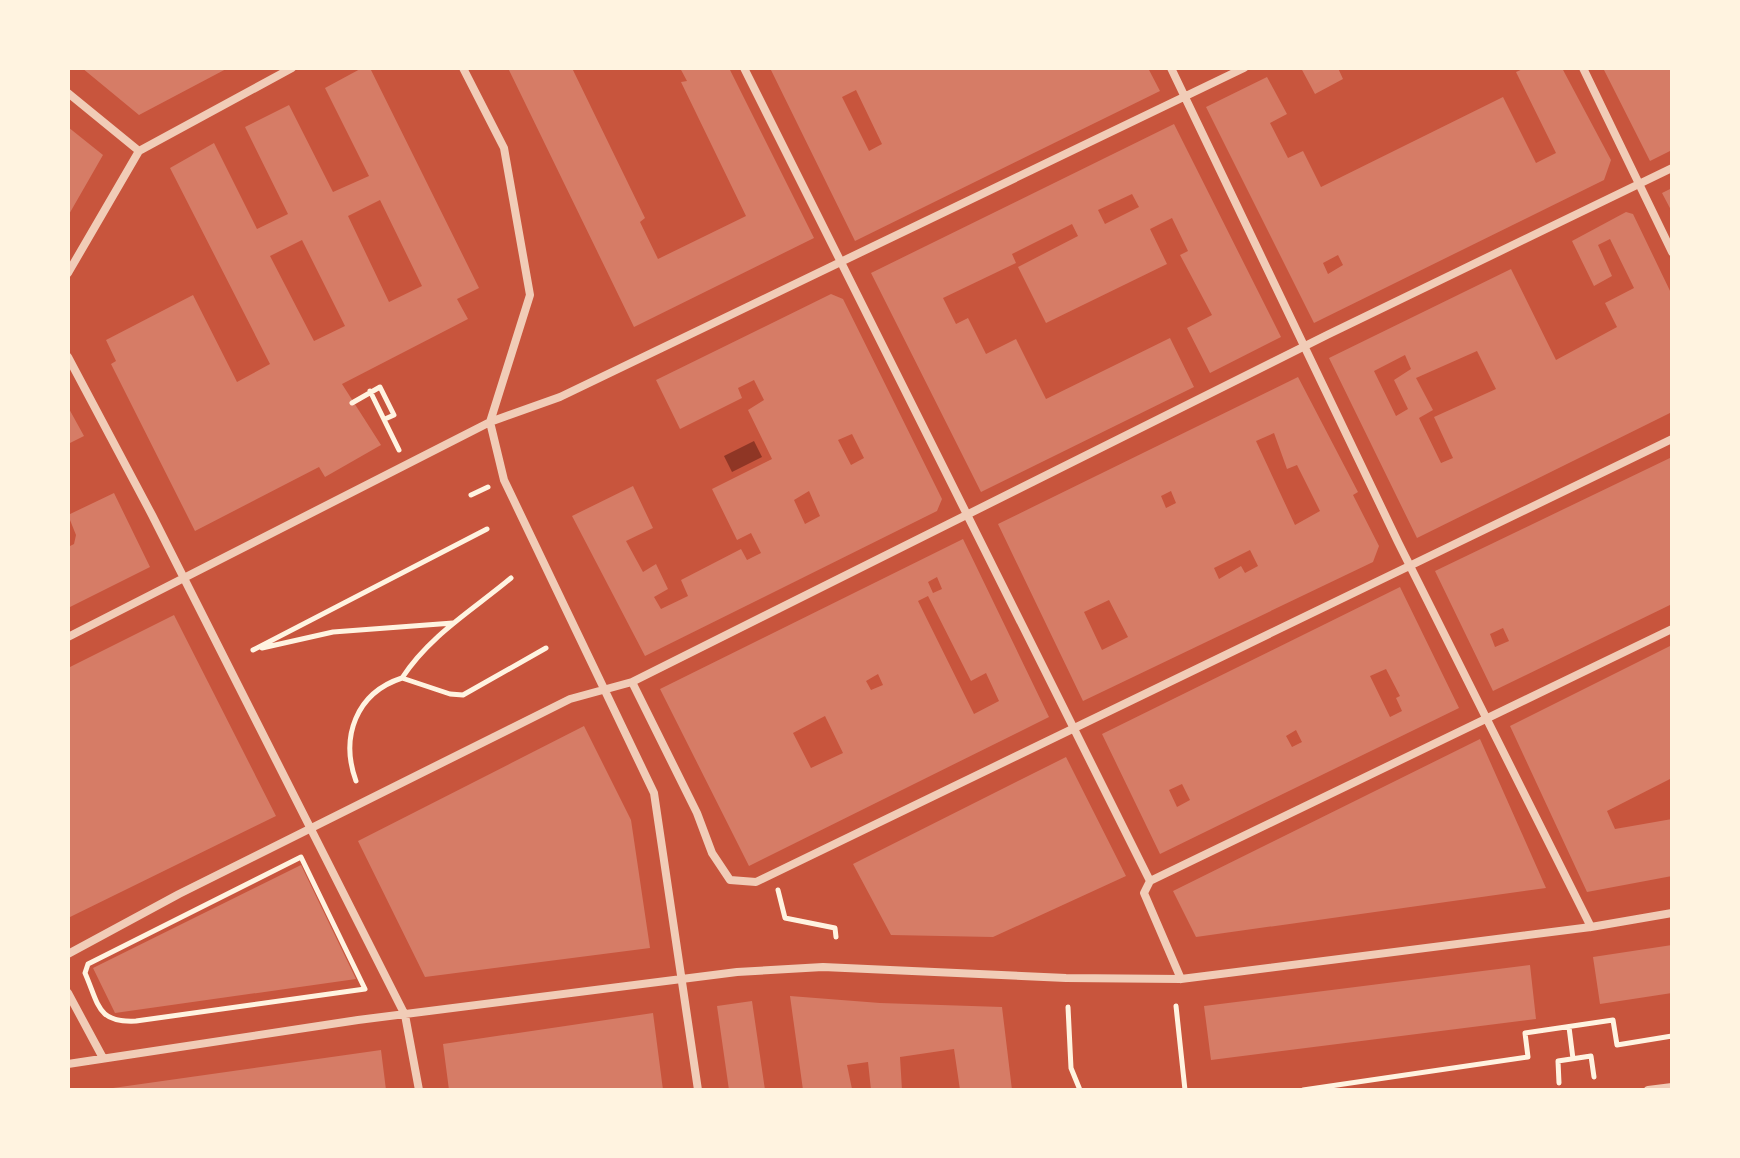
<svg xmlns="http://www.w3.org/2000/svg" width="1740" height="1158" font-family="'Titillium Web',sans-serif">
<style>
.water{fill:#8f3625}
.building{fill:#d67c66;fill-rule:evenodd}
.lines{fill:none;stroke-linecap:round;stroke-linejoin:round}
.path{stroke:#fff3e0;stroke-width:5}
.minor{stroke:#f1ccb7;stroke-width:8}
</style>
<rect width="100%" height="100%" fill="#c8553d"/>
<path class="water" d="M754,441l8,16 -30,15 -8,-16z"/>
<path class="building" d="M82,68h146l-89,47z
M362,68h8l109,220 -22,11 11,20 -126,65 39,61 -56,32 -6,-10 -124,64 -84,-167 5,-3 -10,-21 87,-45 44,87 33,-18 -100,-196 44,-25 43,86 31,-15 -43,-87 44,-22 44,87 36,-16 -44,-88zM380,200l42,86 -33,16 -41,-86zM302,240l43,86 -31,15 -44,-85z
M508,68h64l73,150 -5,4 18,37 88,-43 -65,-134 6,-1 -7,-13h49l85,170 -180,89z
M770,68h378l12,23 -305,150zM856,90l26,54 -13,7 -27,-54z
M1301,68h37l5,11 -28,15z
M1525,68h37l49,92 -7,20 -290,143 -108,-216 61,-30 20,37 -17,9 18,35 15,-7 18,36 182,-90 33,66 20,-10 -40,-81zM1338,255l5,10 -15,9 -5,-11z
M1603,68h69v82l-22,11z
M1174,124l107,213 -71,36 -23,-45 25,-13 -32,-60 8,-4 -16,-33 -22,11 17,35 -121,59 -28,-56 60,-31 -6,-12 -60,30 4,9 -73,35 13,26 12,-6 18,36 30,-15 30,60 124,-61 24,49 -213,105 -110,-219zM1132,194l7,13 -34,17 -7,-14z
M68,127l35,28 -35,61z
M1672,188v24l-10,-19z
M1626,212l7,2 39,81v117l-255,126 -88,-180 182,-89 45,91 61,-33 -12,-24 29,-15 -24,-49 -12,6 14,31 -18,10 -22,-45zM1477,351l19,38 -62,28 19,41 -12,5 -22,-45 14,-8 -17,-32zM1405,355l6,14 -17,11 14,29 -12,7 -22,-45z
M831,294l12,5 99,200 -5,12 -292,145 -73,-140 61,-30 20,42 -27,13 17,31 13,-8 12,25 -14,8 7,12 27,-13 -7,-16 60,-31 6,11 14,-7 -10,-20 -14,7 -25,-51 60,-30 -24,-49 16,-10 -10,-20 -16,8 4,10 -62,31 -24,-49zM852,434l12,24 -13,7 -13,-25zM809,491l11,25 -15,8 -11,-24z
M1298,377l60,115 -5,3 26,51 -6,16 -290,139 -85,-177zM1274,433l13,36 10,-4 23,46 -25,14 -39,-84zM1171,491l5,12 -10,5 -5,-12zM1250,550l8,16 -13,7 -4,-7 -22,13 -5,-11zM1109,600l19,37 -26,13 -18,-38z
M68,407l16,29 -16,8z
M1672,457v147l-179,87 -58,-120zM1503,628l6,13 -14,6 -5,-13z
M114,493l36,74 -82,41v-61l6,-3 2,-9 -8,-20z
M963,539l86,178 -300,149 -89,-177zM937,577l5,12 -9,4 -5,-11zM928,596l43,85 15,-8 13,28 -25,13 -56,-113zM878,674l5,11 -12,5 -5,-9zM825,716l18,37 -32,15 -18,-35z
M1400,587l59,121 -299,146 -58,-120zM1386,669l14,27 -4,2 6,13 -12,6 -20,-41zM1296,730l6,12 -10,5 -6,-11zM1182,784l8,16 -13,7 -8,-17z
M174,615l102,201 -208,102v-250z
M1672,645v133l-65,33 8,18 57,-10v57l-85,16 -77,-166z
M584,726l47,94 19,128 -225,29 -67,-136z
M1480,739l66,149 -350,49 -23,-46z
M1066,757l60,119 -133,61 -102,-2 -38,-71z
M301,865l55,114 -241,34 -22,-45z
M1672,945v48l-72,11 -7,-47z
M1530,965l6,54 -325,41 -7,-54z
M790,996l90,7 122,4 10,83h-52l-6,-41 -54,8 2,33h-31l-3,-28 -21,3 5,24 -49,1z
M752,1001l13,89h-36l-12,-84z
M653,1013l10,77h-214l-6,-46z
M381,1050l5,40h-272l-1,-2z"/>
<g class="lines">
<path class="path" d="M370,391l29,59
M352,403l28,-16 14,28 -9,4
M471,495l17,-8
M262,648l71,-16 120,-9
M253,650l234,-121
M402,678c28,-43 71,-68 109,-100
M356,781c-16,-44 0,-88 46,-103l48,16 13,1 83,-47
M301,857l64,132 -229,32c-39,2 -37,-16 -51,-48l3,-9z
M778,890l7,28 50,10 1,9
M1176,1006l9,84
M1068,1007l3,61 9,22
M1569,1027l4,32
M1559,1083l-1,-22 33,-5 3,21
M1303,1090l225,-33 -3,-24 88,-13 4,25 55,-9"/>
<path class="minor" d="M463,68l41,80 26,147 -40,127 14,58 150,313 44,297
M744,68l406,813
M1171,68l227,474 193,385
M1583,68l89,184
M68,93l71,58
M68,273l71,-122 153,-83
M68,357l84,158 253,500 14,75
M68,637l422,-215 70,-25 684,-329
M632,682l65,131 15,40 18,27 26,2 916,-443
M1150,881l522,-252
M1150,881l-6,12 37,86
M68,954l111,-60 391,-195 62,-17 695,-347 345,-167
M68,993l35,65
M68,1064l290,-44 379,-48 86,-5 243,11 115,1 410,-52 81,-14
M1648,1090l24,-3"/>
</g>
<rect width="1740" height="1158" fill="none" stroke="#fff3e0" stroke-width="140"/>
</svg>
